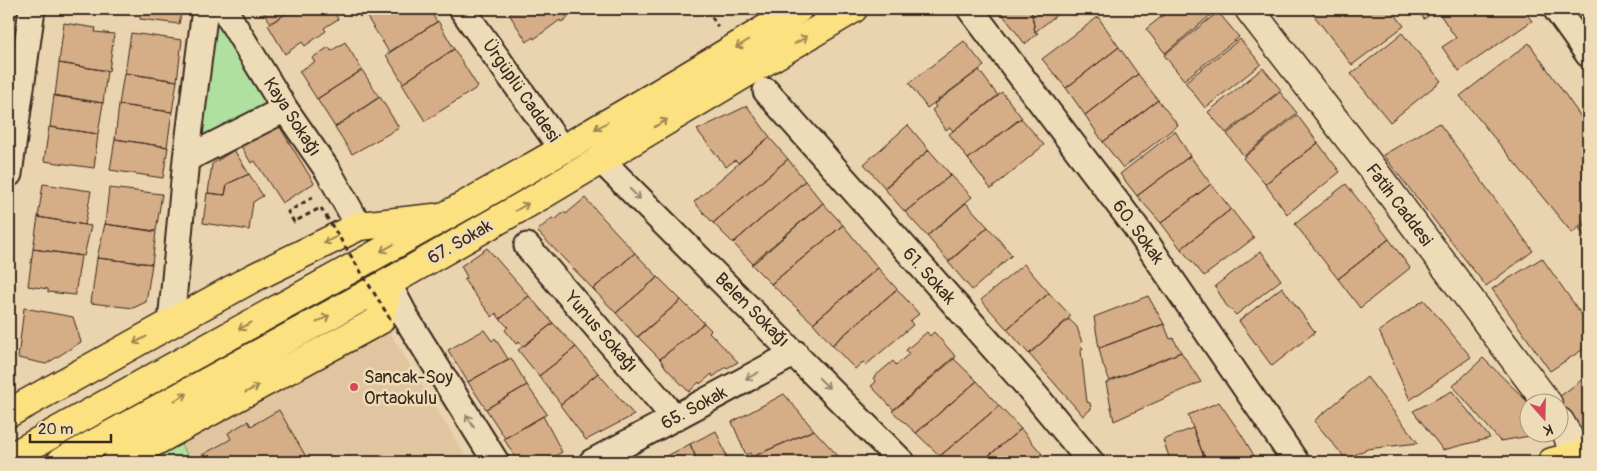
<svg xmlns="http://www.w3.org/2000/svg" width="1597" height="471" font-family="Pangolin,sans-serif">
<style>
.built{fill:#e1c5a0}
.green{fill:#b0e09f;stroke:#76855e}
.building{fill:#d5ad87;stroke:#3b2a1e}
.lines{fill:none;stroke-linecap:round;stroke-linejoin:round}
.street-casing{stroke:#3b2a1e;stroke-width:29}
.secondary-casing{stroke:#3b2a1e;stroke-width:31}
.primary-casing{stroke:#3b2a1e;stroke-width:31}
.path{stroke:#3b2a1e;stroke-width:3;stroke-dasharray:5 4;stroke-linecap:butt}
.street{stroke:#eedcb9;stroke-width:25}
.secondary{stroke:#eedcb9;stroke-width:28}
.primary{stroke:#fbe180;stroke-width:28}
.path-bridge{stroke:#3b2a1e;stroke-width:3;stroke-dasharray:5 4;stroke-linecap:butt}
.oneway{stroke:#9b864f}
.oneway2{stroke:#94836c}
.poi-dot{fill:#d1495b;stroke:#eedcb9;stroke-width:2}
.labels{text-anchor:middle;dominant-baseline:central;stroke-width:5;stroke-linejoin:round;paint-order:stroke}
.street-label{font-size:18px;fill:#3b2a1e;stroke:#eedcb9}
.poi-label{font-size:18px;fill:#3b2a1e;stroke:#eedcb9;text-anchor:start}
</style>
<rect width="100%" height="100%" fill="#ead3af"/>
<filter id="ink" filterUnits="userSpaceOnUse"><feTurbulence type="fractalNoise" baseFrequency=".02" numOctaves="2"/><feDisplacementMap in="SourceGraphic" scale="10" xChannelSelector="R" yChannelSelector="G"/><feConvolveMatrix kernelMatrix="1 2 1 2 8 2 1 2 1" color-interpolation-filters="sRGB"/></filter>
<g filter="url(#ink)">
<path class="built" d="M389,331l80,131h-277l-12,-19z"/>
<path class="green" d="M215,11l55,96 -73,36z
M180,443l12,19h-46z"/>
<path class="building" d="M141,9h41l-3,15 -39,-5z
M261,9h32l-22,14z
M293,9h39l6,10 -14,9 2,3 -21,15 -3,-4 -17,12 -17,-29z
M355,9h19l-14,8z
M373,9h56l8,13 -48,30 -24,-38z
M516,9h56l2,2 -8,5 2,2 -7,4 -1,-2 -26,19 -1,-2 -6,5 -18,-28z
M1002,9h29l4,23 3,1 -13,11 -25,-33z
M1031,9h33l-29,23z
M1171,9h47l-53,44 -19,-24z
M1309,9h82l13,17 -52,39z
M1417,9h106l9,12 -73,50 -17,-24 14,-9 -19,-28 -13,9z
M1218,12l21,25 -55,43 -20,-25z
M1098,17l21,30 -53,41 -24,-29z
M438,21l16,28 -51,34 -17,-28z
M64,23l32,5 -1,4 19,2 -5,37 -50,-8z
M131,33l51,7 -5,41 -52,-8z
M1402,33l39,48 -51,41 -39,-48z
M1240,39l21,25 -56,44 -20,-26z
M964,41l20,25 -57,42 -18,-25z
M345,42l17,28 -45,29 -18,-28 16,-9 -3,-4 17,-11 2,4z
M1529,43l59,84v91l-16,15 -112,-137z
M1119,47l19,27 -53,41 -19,-27z
M454,49l24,38 -53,34 -23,-37z
M59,63l48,8 -4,32 -48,-7z
M1263,68l18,22 -55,43 -18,-21z
M362,70l17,27 -44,30 -18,-28z
M979,70l19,26 -45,35 -3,-4 -4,3 -14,-20 4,-3 -2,-3z
M124,73l53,8 -5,31 -53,-7z
M1138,74l20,26 -55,42 -18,-27z
M1002,92l20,26 -54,41 -19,-25z
M1280,92l17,21 -53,43 -17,-22z
M54,95l49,8 -5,31 -48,-7z
M380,97l19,31 -47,26 -17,-27z
M1158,100l20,25 -55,43 -20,-26z
M119,105l53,7 -5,35 -52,-8z
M747,106l23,31 -32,26 -3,-3 -9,7 -29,-37z
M1297,115l21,28 -53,41 -22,-26z
M1021,118l23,27 -53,44 -23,-30z
M1439,123l94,128 -47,35 -103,-131z
M278,124l36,59 -32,20 -27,-42 -4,2 -10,-17z
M908,125l21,25 -44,38 -21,-24z
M49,127l49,7 -4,34 -50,-7z
M1175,131l15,25 -53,40 -17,-22z
M769,137l19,22 -75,64 -19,-21z
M115,139l53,8 -5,31 -53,-8z
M1318,143l22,29 -53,42 -22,-30z
M234,150l15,24 -22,10 -2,11 -17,-2 4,-29z
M929,150l22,25 -46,37 -21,-24z
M1190,156l21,28 -50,39 -24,-27z
M788,159l17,22 -72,62 -20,-20z
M249,174l14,22 -10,6 -4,28 -46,-7 4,-30 18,2 2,-11z
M951,175l21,22 -45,39 -22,-24z
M805,181l18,22 -70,61 -20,-21z
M43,184l48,7 -6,34 -47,-8z
M1211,184l20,25 -50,40 -20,-26z
M1346,184l43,55 -51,40 -43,-55z
M109,188l53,6 -6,37 -51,-7z
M585,198l50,55 -42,36 -56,-58 15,-13 3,2 9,-8 2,2z
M823,203l20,22 -72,59 -20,-20z
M966,203l22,24 -39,35 -22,-26z
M1231,209l23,29 -50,38 -23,-27z
M38,217l53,9 -7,30 -51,-7z
M1588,223v19l-9,-14z
M105,224l51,8 -4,32 -55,-6z
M843,225l35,43 -65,55 -42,-39z
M988,227l24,28 -40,35 -24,-28z
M1389,239l21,29 -50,40 -22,-29z
M487,248l42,48 -29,23 -4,-6 -4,4 -28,-37 3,-3 -6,-11z
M33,249l48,7 -6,39 -27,-3v-3l-20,-3z
M1261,251l20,29 -45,35 -10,-10 -11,-19z
M635,253l23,24 -42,36 -23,-24z
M97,258l55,6 -6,38 -13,6 -42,-5z
M1542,258l46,66v22l-38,25 -58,-82z
M1024,264l25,29 -42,36 -26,-29z
M878,268l19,21 -65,56 -19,-22z
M658,277l23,23 -44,37 -21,-24z
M1282,287l33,45 -43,34 -33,-45z
M897,289l22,25 -9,7 3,4 -47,40 -3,-3 -8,7 -23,-24z
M1049,293l22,23 -42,38 -22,-25z
M529,296l24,27 -30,24 -4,-5 -3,2 -11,-14 3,-3 -8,-8z
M1148,296l16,28 -65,24 -5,-31z
M681,300l23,23 -44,36 -22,-22z
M1424,300l47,57 -61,43 -31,-69z
M24,308l49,9 8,25 -35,22 -28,-6z
M1069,319l8,8 5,16 -2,2 3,3 -2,3 6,51 3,1 1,6 -8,7 -54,-62z
M553,323l23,24 -37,29 -21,-26z
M704,323l7,7 -2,2 29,30 -11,6 -1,-1 -13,10 -1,-3 -12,10 -1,-2 -10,10 -23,-24 -6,-9z
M1164,324l6,15 3,-1 8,14 -71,29 -7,-16 -4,-17z
M484,330l8,11 3,-3 13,21 -40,23 -20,-32z
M927,332l3,4 4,-4 22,25 -62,53 -23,-24 5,-4 -3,-4 20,-17 3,4 13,-11 -3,-4z
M576,347l22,26 -37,31 -22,-28z
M1181,352l20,30 -87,39 -8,-38z
M511,358l16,27 -41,24 -18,-27z
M953,358l24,23 -61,52 -24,-22z
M1483,358l47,46v30l6,1 -36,6 -47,-55z
M598,373l36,42 -48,25 -26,-35z
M1588,375v58l-6,3 -27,-36z
M1367,377l51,66 -51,6 -21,10 -32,-38z
M977,381l22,25 -59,50 -24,-23z
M527,385l20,29 -42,24 -19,-29z
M1452,391l38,47 -47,12 -30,-39z
M784,394l30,36 -62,27 -2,-4 -4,2 -14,-33z
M1219,402l22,32 17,28h-52l-18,-47z
M999,406l22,23 -40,33h-34l-7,-6z
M279,410l30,52h-103l-4,-7 29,-16 -3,-6 20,-12 3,5z
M543,416l19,36 -17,10h-27l-14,-23z
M1193,428l13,34h-35l-8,-22z
M1021,429l21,25 -10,8h-51z
M814,430l25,27 -10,5h-75l-2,-5z
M716,431l13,31h-31l-8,-18z
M690,444l8,18h-31l-2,-5z
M1042,454l7,8h-17z"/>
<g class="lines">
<g class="street-casing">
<path id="street" d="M224,9l61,100 43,62 31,55
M462,9l100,140
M970,9l165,217 161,236
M1556,9l32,45
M766,91l264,298 61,73
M186,159l99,-50
M601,160l301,302
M9,174l23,-165
M527,246l148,172
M388,283l20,38 88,141
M171,323l15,-164 19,-150
M592,462l203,-109"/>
</g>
<g class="secondary-casing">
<path id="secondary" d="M1249,9l122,158 177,237
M1560,422l8,14 6,21"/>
</g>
<g class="primary-casing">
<path id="primary" d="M9,413l242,-134 108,-53 75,-8
M9,458c264,-148 532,-289 789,-449
M61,462l327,-179 154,-88 311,-186
M117,462l263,-142 8,-37
M1552,462l36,-9"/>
</g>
<path class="path" d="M707,9l11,18
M729,9l6,7
M313,197l-25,15 6,10 26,-14"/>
<use href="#street" class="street"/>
<use href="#secondary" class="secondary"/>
<use href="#primary" class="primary"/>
<path class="path-bridge" d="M321,208l78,125"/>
</g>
<defs><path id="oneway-shaft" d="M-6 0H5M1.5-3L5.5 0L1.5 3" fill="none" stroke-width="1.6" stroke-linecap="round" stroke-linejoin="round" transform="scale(1.25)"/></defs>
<g class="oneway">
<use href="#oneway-shaft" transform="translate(801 40) rotate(-31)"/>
<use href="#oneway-shaft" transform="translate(742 44) rotate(148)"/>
<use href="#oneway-shaft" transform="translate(661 123) rotate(-31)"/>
<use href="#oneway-shaft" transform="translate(601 126) rotate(150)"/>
<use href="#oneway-shaft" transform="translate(522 207) rotate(-30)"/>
<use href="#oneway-shaft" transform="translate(330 240) rotate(154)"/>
<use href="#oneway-shaft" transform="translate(387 248) rotate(151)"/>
<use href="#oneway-shaft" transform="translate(323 319) rotate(-29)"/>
<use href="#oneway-shaft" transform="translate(245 326) rotate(151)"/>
<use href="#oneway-shaft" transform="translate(140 340) rotate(151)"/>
<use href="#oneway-shaft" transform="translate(252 389) rotate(-28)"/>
<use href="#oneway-shaft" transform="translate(181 397) rotate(-29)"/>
</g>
<g class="oneway2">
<use href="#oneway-shaft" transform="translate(635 194) rotate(45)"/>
<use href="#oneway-shaft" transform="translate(752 376) rotate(152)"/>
<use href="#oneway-shaft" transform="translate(824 383) rotate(45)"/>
<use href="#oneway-shaft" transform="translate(470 421) rotate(-122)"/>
</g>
</g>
<circle class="poi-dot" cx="354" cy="387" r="5"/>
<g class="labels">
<g class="street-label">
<text transform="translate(521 91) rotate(55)">Ürgüplü Caddesi</text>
<text transform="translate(292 117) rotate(57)">Kaya Sokağı</text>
<text transform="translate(1399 205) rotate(53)">Fatih Caddesi</text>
<text transform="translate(1138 232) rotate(54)">60. Sokak</text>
<text transform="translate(460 242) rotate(-30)">67. Sokak</text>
<text transform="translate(929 276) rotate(48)">61. Sokak</text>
<text transform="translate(752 310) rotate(45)">Belen Sokağı</text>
<text transform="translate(601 332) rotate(49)">Yunus Sokağı</text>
<text transform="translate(694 408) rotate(-28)">65. Sokak</text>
</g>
<g class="poi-label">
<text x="364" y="377">Sancak-Soy<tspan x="364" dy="21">Ortaokulu</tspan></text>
</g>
</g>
<rect width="1597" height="471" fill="none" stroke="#eedcb9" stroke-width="30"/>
<rect x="15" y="15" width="1567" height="441" fill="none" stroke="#3b2a1e" stroke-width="2" filter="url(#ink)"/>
<g transform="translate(1544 418) rotate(160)"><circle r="24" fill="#eedcb9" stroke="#a6957b"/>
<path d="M0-4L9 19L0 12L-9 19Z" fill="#d1495b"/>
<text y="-8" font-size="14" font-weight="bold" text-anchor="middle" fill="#3b2a1e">K</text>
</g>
<path d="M30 434v8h81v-8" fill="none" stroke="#3b2a1e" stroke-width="2.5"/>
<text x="38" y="434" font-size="15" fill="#3b2a1e" stroke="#eedcb9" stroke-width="4" paint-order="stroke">20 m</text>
</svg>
